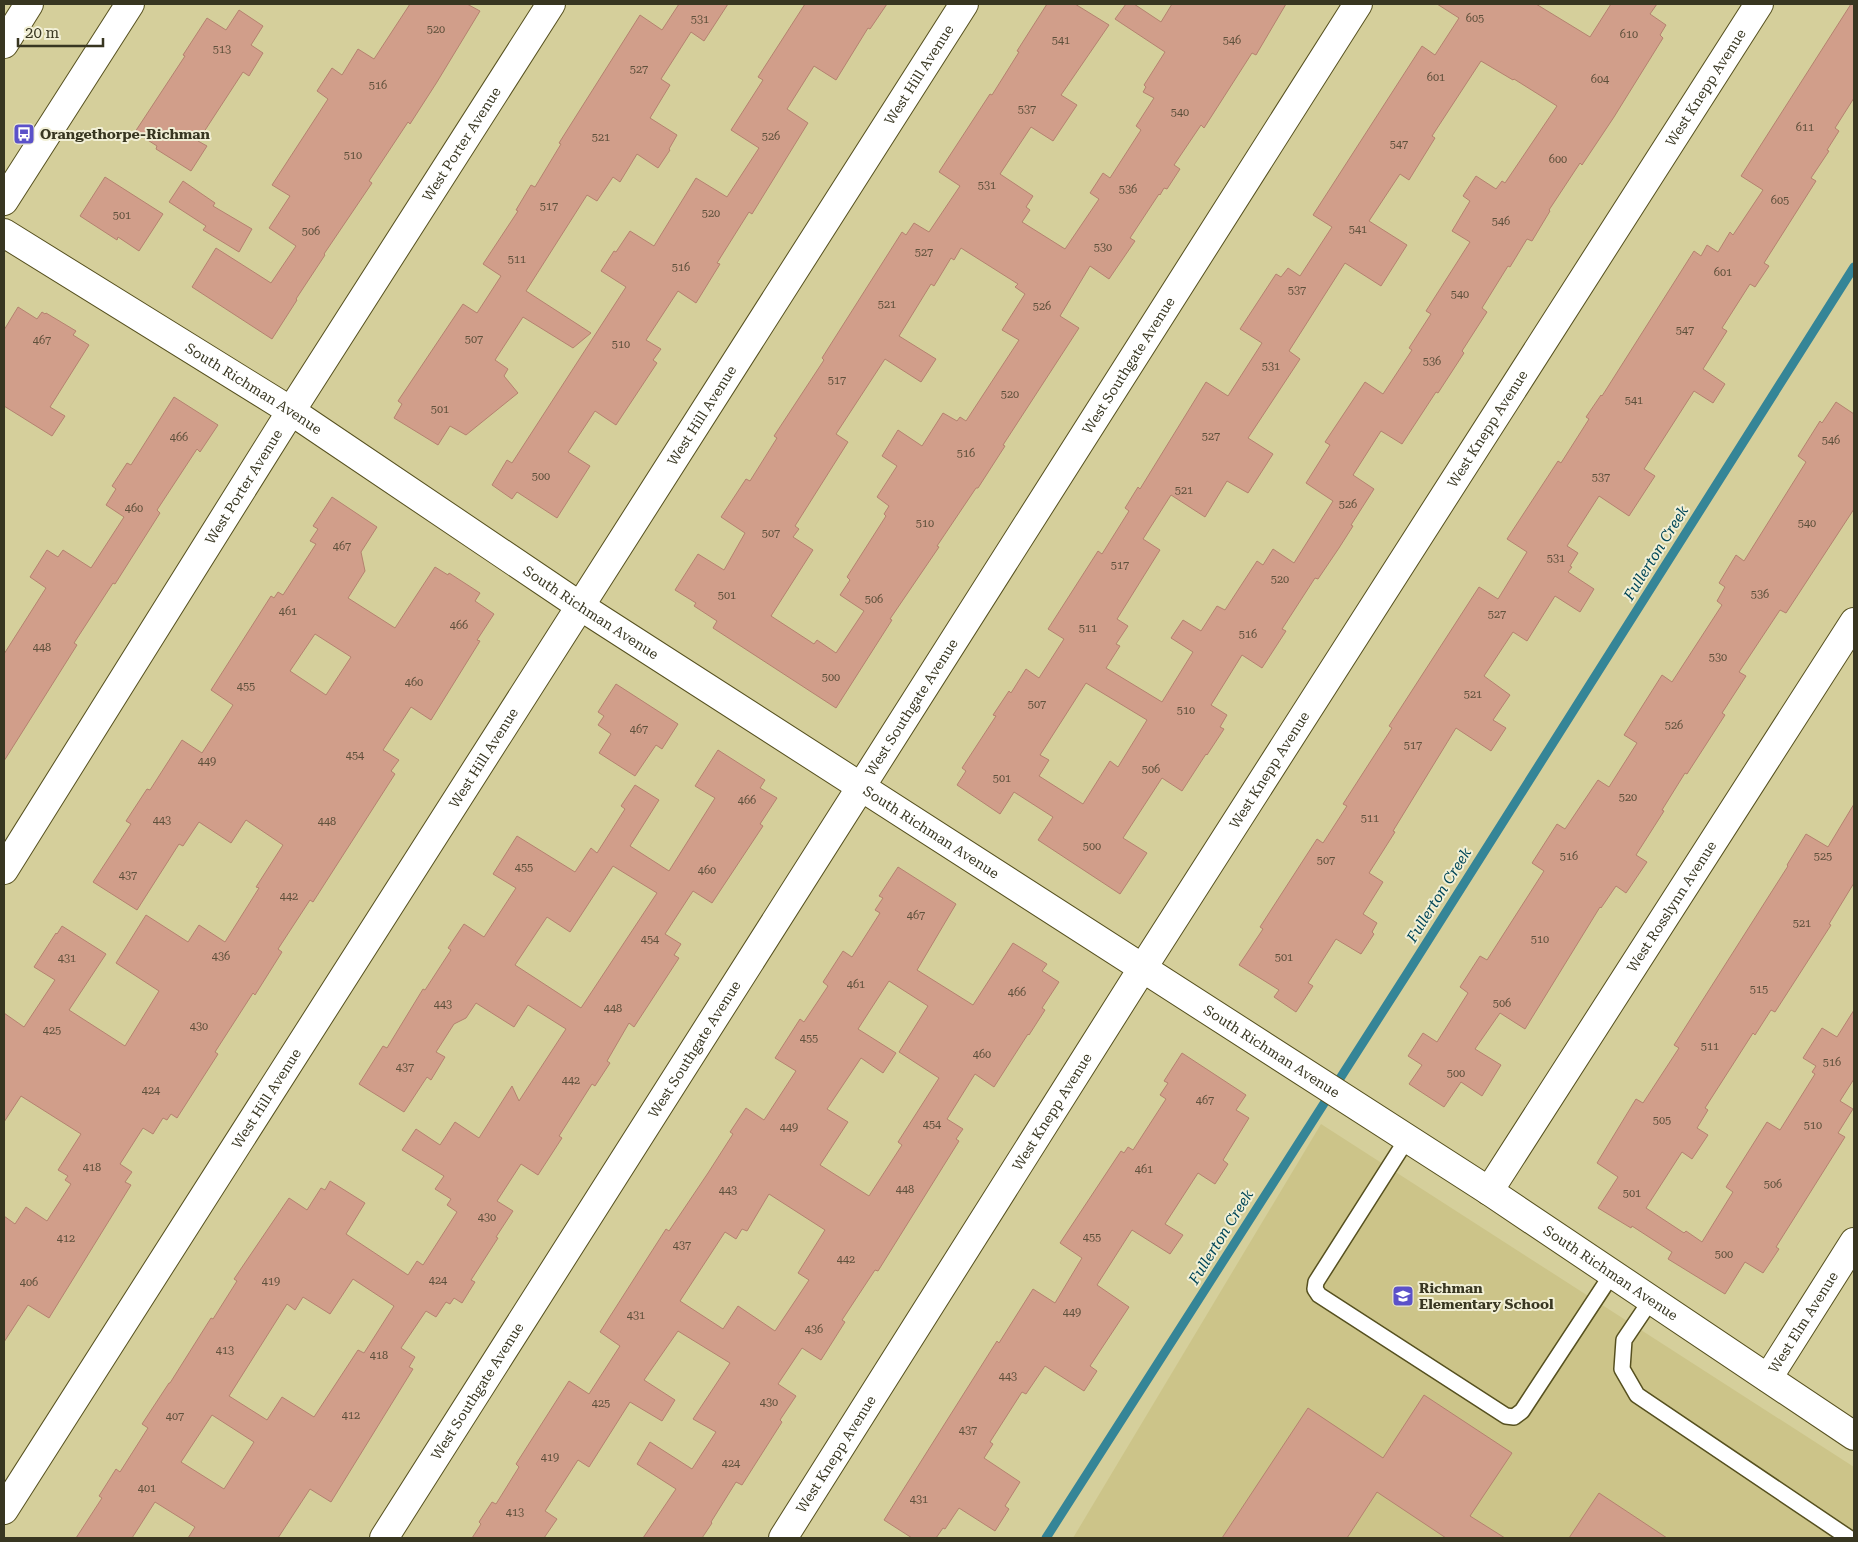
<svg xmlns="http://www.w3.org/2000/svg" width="1858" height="1542" font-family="'Roboto Serif',serif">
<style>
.built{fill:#ccc489}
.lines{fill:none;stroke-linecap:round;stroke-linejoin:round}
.stream{stroke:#358597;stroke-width:9}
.building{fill:#d19e8a;stroke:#b4826f;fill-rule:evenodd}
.service-casing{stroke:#56501f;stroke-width:18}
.minor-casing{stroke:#56501f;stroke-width:30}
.tertiary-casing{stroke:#56501f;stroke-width:30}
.primary-casing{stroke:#56501f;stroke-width:30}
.service{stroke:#fff;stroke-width:15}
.minor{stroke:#fff;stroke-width:28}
.tertiary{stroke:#fff;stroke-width:28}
.primary{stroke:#fff;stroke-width:28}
.labels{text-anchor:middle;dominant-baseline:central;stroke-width:4;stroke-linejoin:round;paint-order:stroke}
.number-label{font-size:11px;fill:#5e503b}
.street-label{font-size:14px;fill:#383621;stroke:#f1efd5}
.poi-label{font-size:14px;font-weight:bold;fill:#383621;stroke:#f1efd5;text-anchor:start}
.water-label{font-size:15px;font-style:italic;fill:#014658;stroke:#f1efd5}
</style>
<rect width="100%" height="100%" fill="#d5cf9b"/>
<path class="built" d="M1321,1124l533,343v71h-781z"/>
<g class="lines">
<path class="stream" d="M1046,1538l364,-569 444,-702"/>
</g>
<path class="building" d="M410,4h57l13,7 -43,71 -27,42 -2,-2 -39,59 3,2 -48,71 1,1 -29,44 1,1 -25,39 -80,-52 24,-39 55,35 25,-37 -27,-18 21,-32 -18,-11 56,-86 -11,-8 15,-23 10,7 16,-26 16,10z
M679,4h49l-24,37 -13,-9 -30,47 9,6 -20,33 27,17 -8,14 1,1 -12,18 -21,-14 -17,28 -7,-5 -16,24 -10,-6 -61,96 65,42 -18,15 -50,-31 -28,43 13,9 -4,7 14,17 -52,42 -16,-9 -12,19 -44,-27 8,-14 -4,-3 65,-97 14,9 24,-37 -18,-12 35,-53 -2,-1 15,-25 4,2 26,-43 -2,-1 81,-128 22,15z
M805,4h82l-17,25 -2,-1 -32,52 -22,-14 -27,43 21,14 -56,91 -3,-2 -32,51 3,1 -24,39 -18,-12 -32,49 15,9 -8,11 4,3 -41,62 -21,-14 -27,41 22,14 -33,52 -40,-26 -5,7 -20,-14 15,-25 5,3 114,-176 -25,-16 13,-20 2,1 14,-21 24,15 42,-68 31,19 32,-49 -28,-18 32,-50 -5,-3z
M1047,4h28l34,21 -48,70 16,10 -24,36 -22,-14 -31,47 33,22 -7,11 4,3 -8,12 43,27 34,-50 -9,-6 13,-20 7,5 31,-48 -5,-4 18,-28 -11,-6 3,-5 -2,-2 21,-33 -50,-33 11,-15h8l27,18 11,-18h114l-30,51 -4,-2 -48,75 -3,-3 -27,40 6,4 -13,20 -3,-1 -4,7 -1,-1 -29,44 5,3 -26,38 -19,-13 -30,50 19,12 -76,117 2,1 -27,42h-2l-39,58 2,1 -49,72 2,1 -56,88 -123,-80 4,-7 -23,-15 2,-3 -21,-13 23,-36 26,16 21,-37 -24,-16 25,-38 4,2 27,-43 -3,-2 50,-76 -2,-2 80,-126 4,3 8,-12 15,9 31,-46 -21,-14 51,-78 2,1 27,-43 -2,-1zM961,248l57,36 -3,3 10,7 -23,36 17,10 -53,81 -6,-4 -3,4 -14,-8 -21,33 -24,-16 -16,26 15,10 -20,31 12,9 -5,8 2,2 -39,61 3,3 -10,15 24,16 -28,42 -19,-13 -3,4 -43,-28 42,-66 -20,-13 6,-8 -4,-3 53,-84 -12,-8 49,-75 36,23 15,-23 -37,-23 32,-52 3,2 17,-28 3,2z
M1437,4h99l54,33 21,-33h46l-7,10 16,11 -6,10 3,3 -49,79 -32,48 -2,-2 -31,47 1,1 -18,30 -5,-2 -17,28 -2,-1 -26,42 5,4 -25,39 2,2 -26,40 -2,-1 -34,52 -21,-13 -28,44 21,14 -23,36 2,1 -14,22 -21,31 -3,-1 -33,51 4,2 -24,37 -20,-13 -31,50 16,10 -7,12 4,2 -17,26 -1,-1 -24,37 -20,-13 -39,60 24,15 -27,41 -82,-54 15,-23 -39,-25 -14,22 -43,-29 9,-14 -4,-3 34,-52 -3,-1 16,-24 2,2 15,-24 13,9 25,-39 -16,-10 50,-78 4,3 27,-43 -4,-3 13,-21 2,2 66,-107 22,14 34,-53 -22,-14 36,-55 5,3 7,-9 12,8 32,-49 -19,-12 109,-169 13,9 24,-37zM1481,61l32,19 1,-1 43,27 -52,77 -3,-2 -6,8 -20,-13 -13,20 7,5 -18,30 18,11 -44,69 5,3 -22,34 3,2 -29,44 -18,-12 -40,60 5,3 -24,38 27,18 -39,62 -21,-14 -10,16 -6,-4 -32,49 -8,-4 -16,25 -18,-11 -12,18 22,14 -31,50 -56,-34 14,-22 -4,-2 12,-18 -11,-7 43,-69 -17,-11 28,-44 34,22 22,-36 21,12 25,-39 -25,-16 52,-79 -11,-8 56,-88 36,23 26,-41 -38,-24 31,-47 9,6 26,-42 -3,-2zM1086,683l61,37 -29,47 -8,-6 -27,43 -44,-28 10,-16 -9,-5z
M1851,4h3v94l-19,30 4,3 -12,19 2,1 -18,27 5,3 -52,82 5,3 -14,21 -5,-3 -28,44 5,3 -24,38 22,15 -12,19 -19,-12 -50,78 11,7 -26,40 -30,-20 -32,50 11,7 -8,13 2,1 -4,5 26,17 -14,23 -25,-16 -28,45 -14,-9 -29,44 26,19 -17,25 13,8 -15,23 -35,-23 -63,103 2,1 -26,41 14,9 -20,32 14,9 -5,9 2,2 -13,20 -25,-15 -28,44 5,3 -17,26 -22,-15 5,-7 -40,-25 24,-36 -3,-2 57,-88 6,4 24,-37 -4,-2 49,-76 -3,-2 90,-139 19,12 29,-47 -20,-13 51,-78 3,2 28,-44 -3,-2 15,-22 1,1 92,-145 7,5 6,-11 11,7 12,-20 3,3 30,-45 -22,-14z
M239,10l24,16 -12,19 12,8 -14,23 -6,-4 -45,69 9,5 -16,25 -35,-22 1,-3 -22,-14 50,-76 -2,-1 24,-37 19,12z
M105,177l58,37 -24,37 -21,-14 -1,3 -37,-24z
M183,181l32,22 -2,3 39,23 -13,23 -36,-22 3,-4 -37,-24z
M18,307l19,12 5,-7 3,2 1,-1 30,18 -3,4 16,10 -39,62 15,9 -13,20 -48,-30v-76z
M174,397l44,28 -18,27 -3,-3 -40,61 3,3 -45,71 -2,-1 -39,60 3,2 -73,116v-107l42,-66 -16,-11 17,-27 11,7 5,-7 28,18 33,-51 -18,-12 10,-16 -4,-3 15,-23 4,2z
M1836,402l18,12v95l-68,104 -6,-3 -41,62 7,4 -24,37 3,2 -38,59 -2,-1 -23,37 2,1 -28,44 11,7 -21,31 -10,-7 -15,22 -1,-1 -75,122 -25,-16 -25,36 26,16 -19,31 -21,-14 -17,25 -35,-23 13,-19 -14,-9 15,-23 14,9 31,-49 -8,-6 20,-31 7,4 57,-89 -12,-8 25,-39 8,5 33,-49 11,7 28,-44 -13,-8 38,-60 10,7 50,-77 -5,-4 8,-14 -6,-4 17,-28 8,6 62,-99 -8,-6 22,-35 2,2z
M332,497l45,30 -16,25 4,19 -17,27 47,30 40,-61 13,8 1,-2 31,20 -5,8 19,13 -17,26 3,1 -49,79 -20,-13 -28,43 16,10 -8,11 4,3 -82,128 -3,-2 -32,49 4,3 -27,43 -2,-2 -38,59 3,2 -41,64 -6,-4 -4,6 -4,-2 -10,16 -10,-6 -23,36 12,8 -7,10 6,3 -82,133 -21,-13 -24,37v-126l11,8 11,-17 21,14 24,-37 -6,-4 3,-4 -10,-6 23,-36 -60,-38 -17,26v-109l20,14 31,-47 -21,-13 22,-34 1,1 5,-8 44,28 -37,56 56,36 34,-55 -43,-28 30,-48 42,27 11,-17 26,17 34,-54 -3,-1 27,-42 -37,-25 -15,23 -32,-21 -16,24 -4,-2 -42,66 -44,-28 38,-58 -5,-3 21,-32 3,1 32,-50 20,13 31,-48 -22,-15 60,-94 3,2 4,-6 5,3 33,-51 -6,-3 8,-12 -5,-3zM315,634l36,23 -25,38 -36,-24z
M616,684l62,40 -16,25 -6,-4 -21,31 -36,-23 12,-19 -13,-9 6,-9 -6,-4z
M718,750l47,30 -5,8 17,10 -17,26 3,2 -51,77 -19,-12 -28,43 16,10 -7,11 5,3 -45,69 -5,-4 -22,38 3,2 -15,23 -3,-2 -33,52 3,2 -24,37 -17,-11 -24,37 16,10 -17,26 2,1 -27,42 4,2 -13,21 -8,-5 -4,6 -4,-2 -10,15 -10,-6 -25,37 14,9 -6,10 4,2 -82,133 -21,-13 -32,49h-90l7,-11 -40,-25 -23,36h-56l26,-40 -3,-2 17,-27 4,3 28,-44 -6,-4 27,-41h1l41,-65 2,1 24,-38 -3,-2 55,-81 18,12 14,-22 4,2 5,-9 35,22 -19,31 62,41 9,-14 6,4 34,-53 -10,-7 4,-6 -16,-10 9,-13 -42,-26 14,-21 24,16 15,-23 24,16 33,-52 7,15 47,-72 -38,-24 -14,22 -38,-24 -10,15 -12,6 -18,28 9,5 -14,23 -4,-3 -23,35 -45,-28 24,-38 4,2 36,-59 2,1 26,-40 -3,-2 16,-24 20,13 32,-49 -23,-14 24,-38 58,36 16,-24 6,5 28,-44 -4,-3 14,-21 24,15 -29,46 39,25 46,-73 -20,-12zM613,866l44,27 -76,115 -66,-43 32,-48 23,15zM353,1279l41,27 -30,47 -6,-3 -44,67 -32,-20 -15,23 -38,-24 58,-92 8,6 8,-13 27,17zM212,1415l42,27 -30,47 -43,-27z
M1854,804v79l-25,41 2,1 -56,87 -4,-2 -16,25 -2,-2 -48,75 3,2 -11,18 11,7 -16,24 -10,-7 -36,56 38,25 2,-2 16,11 31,-50 -7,-5 41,-65 13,8 35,-56 -3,-2 4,-6 -13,-8 19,-30 15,9 17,-27v69l-14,22 13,8 -15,24 7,4 -69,110 3,2 -16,24 -18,-11 -20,32 -57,-35 4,-7 -40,-26 -1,2 -33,-20 20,-31 -21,-14 39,-64 7,4 36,-55 -5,-3 114,-179 -1,-1 19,-31 22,13z
M898,867l58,37 -39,66 56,35 40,-62 34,21 -5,7 17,11 -17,26 3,2 -16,25 -1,-1 -34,53 -19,-13 -28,45 16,10 -7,10 3,2 -81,130 -3,-1 -33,50 3,2 -24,38 -19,-12 -24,36 18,12 -16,24 2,2 -40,63 -6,-3 -25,40 1,1 -10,15h-59l33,-49 -39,-25 13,-22 42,27 24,-37 -23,-13 37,-56 -52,-32 -34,49 31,20 -13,21 -32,-19 -41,65 -11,-7 -33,51 12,8 -13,19h-72l9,-14 -2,-2 13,-20 4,2 23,-37 -3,-3 53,-83 20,13 31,-48 -20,-14 66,-103 3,2 39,-58 25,-39 -3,-2 16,-24 18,12 32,-49 -21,-13 25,-39 4,3 24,-36 -5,-4 20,-31 9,6 28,-44 -5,-3 8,-12 -4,-2zM889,981l39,25 -29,46 40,26 -41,64 4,3 -33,51 -49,-31 28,-43 -21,-13 34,-51 22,15 13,-20 -38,-24zM769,1194l56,36 -27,43 11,7 -34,51 -37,-25 -15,23 -43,-28 45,-69 11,7 6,-10 5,2z
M1182,1053l64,42 -10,15 13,8 -26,42 5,4 -13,20 -17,-11 -33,51 18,11 -13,19 -38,-24 -35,55 32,22 -39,59 7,5 -13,20 -39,-25 -19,28 -4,-2 -32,50 3,2 -9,14 36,24 -15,24 4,3 -14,22 -36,-23 -14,21 -2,-1 -7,10h-24l-28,-18 113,-179 2,2 34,-54 22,14 27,-45 -22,-15 61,-92 3,2 4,-6 5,3 33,-51 -6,-4 8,-12 -4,-2z
M1424,1395l88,58 -42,63 35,22h-59l-69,-46 -30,46h-125l86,-130 75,50z
M1599,1493l68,45h-98z"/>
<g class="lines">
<g class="service-casing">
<path id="service" d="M1407,1139l-91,143 -1,7 4,6 187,121 8,1 8,-6 90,-137
M1651,1300l-27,40 -2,29 15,26 212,143"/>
</g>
<g class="minor-casing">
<g id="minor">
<path d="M4,201l126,-197"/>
<path id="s1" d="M4,870l287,-459 260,-407"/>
<path id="s2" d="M1489,1191l365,-569"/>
<path id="s3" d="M1768,1378l86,-136"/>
<path id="s4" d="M4,1510l960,-1506"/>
<path id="s5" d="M384,1538l974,-1534"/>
<path id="s6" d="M783,1538l359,-569 617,-965"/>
</g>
</g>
<g class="tertiary-casing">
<g id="tertiary">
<path id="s7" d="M4,233l287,178 289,195 909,585 365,245"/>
</g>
</g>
<g class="primary-casing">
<path id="primary" d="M4,44l25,-40"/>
</g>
<use href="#service" class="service"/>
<use href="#minor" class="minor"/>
<use href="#tertiary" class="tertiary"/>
<use href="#primary" class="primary"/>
</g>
<defs>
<g id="bus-square" transform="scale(1.125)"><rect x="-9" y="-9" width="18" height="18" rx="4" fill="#5b51c9" stroke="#f1efd5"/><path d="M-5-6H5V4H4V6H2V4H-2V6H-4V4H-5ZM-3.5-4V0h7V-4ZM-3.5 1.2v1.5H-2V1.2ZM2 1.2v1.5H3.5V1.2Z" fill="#fff"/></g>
<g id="school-square" transform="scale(1.125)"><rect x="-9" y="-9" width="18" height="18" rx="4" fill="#5b51c9" stroke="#f1efd5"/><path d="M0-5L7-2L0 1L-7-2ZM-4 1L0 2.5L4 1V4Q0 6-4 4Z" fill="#fff"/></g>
</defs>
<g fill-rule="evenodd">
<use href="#bus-square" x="24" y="134"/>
<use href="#school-square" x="1403" y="1296"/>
</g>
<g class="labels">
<g class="number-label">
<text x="1475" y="18">605</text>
<text x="700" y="19">531</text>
<text x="436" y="29">520</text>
<text x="1629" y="34">610</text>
<text x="1061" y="40">541</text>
<text x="1232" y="40">546</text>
<text x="222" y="49">513</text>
<text x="639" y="69">527</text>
<text x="1436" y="77">601</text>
<text x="1600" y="79">604</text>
<text x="378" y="85">516</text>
<text x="1027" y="109">537</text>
<text x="1180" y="112">540</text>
<text x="1805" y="127">611</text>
<text x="771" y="136">526</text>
<text x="601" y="137">521</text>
<text x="1399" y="144">547</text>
<text x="353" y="155">510</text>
<text x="1558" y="159">600</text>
<text x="987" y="185">531</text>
<text x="1128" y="189">536</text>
<text x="1780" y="200">605</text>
<text x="549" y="206">517</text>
<text x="711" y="213">520</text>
<text x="122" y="215">501</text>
<text x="1501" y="221">546</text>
<text x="1358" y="229">541</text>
<text x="311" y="231">506</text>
<text x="1103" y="247">530</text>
<text x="924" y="252">527</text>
<text x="517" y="259">511</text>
<text x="681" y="267">516</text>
<text x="1723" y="272">601</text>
<text x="1297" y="290">537</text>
<text x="1460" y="294">540</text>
<text x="887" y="304">521</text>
<text x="1042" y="306">526</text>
<text x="1685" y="330">547</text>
<text x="474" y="339">507</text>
<text x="42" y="340">467</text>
<text x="621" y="344">510</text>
<text x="1432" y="361">536</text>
<text x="1271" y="366">531</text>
<text x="837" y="380">517</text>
<text x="1010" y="394">520</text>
<text x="1634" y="400">541</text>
<text x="440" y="409">501</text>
<text x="1211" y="436">527</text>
<text x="179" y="437">466</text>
<text x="1831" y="440">546</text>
<text x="966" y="453">516</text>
<text x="541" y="476">500</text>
<text x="1601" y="477">537</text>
<text x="1184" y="490">521</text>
<text x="1348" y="504">526</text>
<text x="134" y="508">460</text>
<text x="925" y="523">510</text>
<text x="1807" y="523">540</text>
<text x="771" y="533">507</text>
<text x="342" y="546">467</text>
<text x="1556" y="558">531</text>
<text x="1120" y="565">517</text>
<text x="1280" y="579">520</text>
<text x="1760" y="594">536</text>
<text x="727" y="595">501</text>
<text x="874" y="599">506</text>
<text x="288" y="611">461</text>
<text x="1497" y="614">527</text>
<text x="459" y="625">466</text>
<text x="1088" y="628">511</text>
<text x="1248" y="634">516</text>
<text x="42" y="647">448</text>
<text x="1718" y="657">530</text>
<text x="831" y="677">500</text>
<text x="414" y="682">460</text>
<text x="246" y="686">455</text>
<text x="1473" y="694">521</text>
<text x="1037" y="704">507</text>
<text x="1186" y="710">510</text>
<text x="1674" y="725">526</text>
<text x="639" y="729">467</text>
<text x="1413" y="745">517</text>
<text x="355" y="755">454</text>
<text x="207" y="761">449</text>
<text x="1151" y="769">506</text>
<text x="1002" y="778">501</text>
<text x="1628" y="797">520</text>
<text x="747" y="800">466</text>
<text x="1370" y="818">511</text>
<text x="162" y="820">443</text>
<text x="327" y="821">448</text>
<text x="1092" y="846">500</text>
<text x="1569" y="856">516</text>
<text x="1823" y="856">525</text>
<text x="1326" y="860">507</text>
<text x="524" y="867">455</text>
<text x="707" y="870">460</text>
<text x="128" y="875">437</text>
<text x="289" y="896">442</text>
<text x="916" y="915">467</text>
<text x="1802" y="923">521</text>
<text x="650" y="939">454</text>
<text x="1540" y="939">510</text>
<text x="221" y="956">436</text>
<text x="1284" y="957">501</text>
<text x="67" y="958">431</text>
<text x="856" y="984">461</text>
<text x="1759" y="989">515</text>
<text x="1017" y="992">466</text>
<text x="1502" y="1003">506</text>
<text x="443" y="1004">443</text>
<text x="613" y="1008">448</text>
<text x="199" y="1026">430</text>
<text x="52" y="1030">425</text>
<text x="809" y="1038">455</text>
<text x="1710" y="1046">511</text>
<text x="982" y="1054">460</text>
<text x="1832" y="1062">516</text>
<text x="405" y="1067">437</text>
<text x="1456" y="1073">500</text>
<text x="571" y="1080">442</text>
<text x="151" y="1090">424</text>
<text x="1205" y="1100">467</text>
<text x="1662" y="1120">505</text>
<text x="932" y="1124">454</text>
<text x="1813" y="1125">510</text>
<text x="789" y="1127">449</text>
<text x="92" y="1167">418</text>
<text x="1144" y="1169">461</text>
<text x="1773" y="1184">506</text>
<text x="905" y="1189">448</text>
<text x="728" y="1190">443</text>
<text x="1632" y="1193">501</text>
<text x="487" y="1217">430</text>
<text x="1092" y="1237">455</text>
<text x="66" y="1238">412</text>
<text x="682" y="1245">437</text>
<text x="1724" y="1254">500</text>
<text x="846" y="1259">442</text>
<text x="438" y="1280">424</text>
<text x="271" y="1281">419</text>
<text x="29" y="1282">406</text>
<text x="1072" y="1312">449</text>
<text x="636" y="1315">431</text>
<text x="814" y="1329">436</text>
<text x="225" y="1350">413</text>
<text x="379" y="1355">418</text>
<text x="1008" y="1376">443</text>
<text x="769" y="1402">430</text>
<text x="601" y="1403">425</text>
<text x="351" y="1415">412</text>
<text x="175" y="1416">407</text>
<text x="968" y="1430">437</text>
<text x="550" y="1457">419</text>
<text x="731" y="1463">424</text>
<text x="147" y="1488">401</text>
<text x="919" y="1499">431</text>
<text x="515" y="1512">413</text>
</g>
<g class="street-label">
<text stroke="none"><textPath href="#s4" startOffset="1702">West Hill Avenue</textPath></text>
<text stroke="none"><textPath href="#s6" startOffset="1719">West Knepp Avenue</textPath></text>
<text stroke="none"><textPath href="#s1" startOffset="858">West Porter Avenue</textPath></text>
<text stroke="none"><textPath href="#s5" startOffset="1389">West Southgate Avenue</textPath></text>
<text stroke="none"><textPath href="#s7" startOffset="294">South Richman Avenue</textPath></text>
<text stroke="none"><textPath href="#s4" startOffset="1298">West Hill Avenue</textPath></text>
<text stroke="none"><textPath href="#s6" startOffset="1314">West Knepp Avenue</textPath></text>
<text stroke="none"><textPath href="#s1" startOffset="452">West Porter Avenue</textPath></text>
<text stroke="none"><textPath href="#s7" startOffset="699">South Richman Avenue</textPath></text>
<text stroke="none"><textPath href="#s5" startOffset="984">West Southgate Avenue</textPath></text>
<text stroke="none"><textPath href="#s4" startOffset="892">West Hill Avenue</textPath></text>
<text stroke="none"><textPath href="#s6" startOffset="909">West Knepp Avenue</textPath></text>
<text stroke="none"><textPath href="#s7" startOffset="1104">South Richman Avenue</textPath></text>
<text stroke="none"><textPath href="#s2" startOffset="338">West Rosslynn Avenue</textPath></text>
<text stroke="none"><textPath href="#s5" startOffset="579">West Southgate Avenue</textPath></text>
<text stroke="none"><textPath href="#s7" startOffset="1509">South Richman Avenue</textPath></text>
<text stroke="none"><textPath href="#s4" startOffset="488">West Hill Avenue</textPath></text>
<text stroke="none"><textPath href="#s6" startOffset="504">West Knepp Avenue</textPath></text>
<text stroke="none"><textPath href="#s7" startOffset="1914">South Richman Avenue</textPath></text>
<text stroke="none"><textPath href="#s3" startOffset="66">West Elm Avenue</textPath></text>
<text stroke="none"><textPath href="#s5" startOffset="174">West Southgate Avenue</textPath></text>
<text stroke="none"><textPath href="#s6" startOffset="99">West Knepp Avenue</textPath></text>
</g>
<g class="poi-label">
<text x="40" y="134">Orangethorpe-Richman</text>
<text x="1419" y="1288">Richman<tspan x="1419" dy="16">Elementary School</tspan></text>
</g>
<g class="water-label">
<text transform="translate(1656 553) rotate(-58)">Fullerton Creek</text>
<text transform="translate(1439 895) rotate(-58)">Fullerton Creek</text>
<text transform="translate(1221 1237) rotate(-58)">Fullerton Creek</text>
</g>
</g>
<rect width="1858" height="1542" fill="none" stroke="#383621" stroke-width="10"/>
<path d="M18 38v8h85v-8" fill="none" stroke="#383621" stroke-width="2.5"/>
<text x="25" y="38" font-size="15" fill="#383621" stroke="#f1efd5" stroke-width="4" paint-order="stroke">20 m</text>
</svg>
